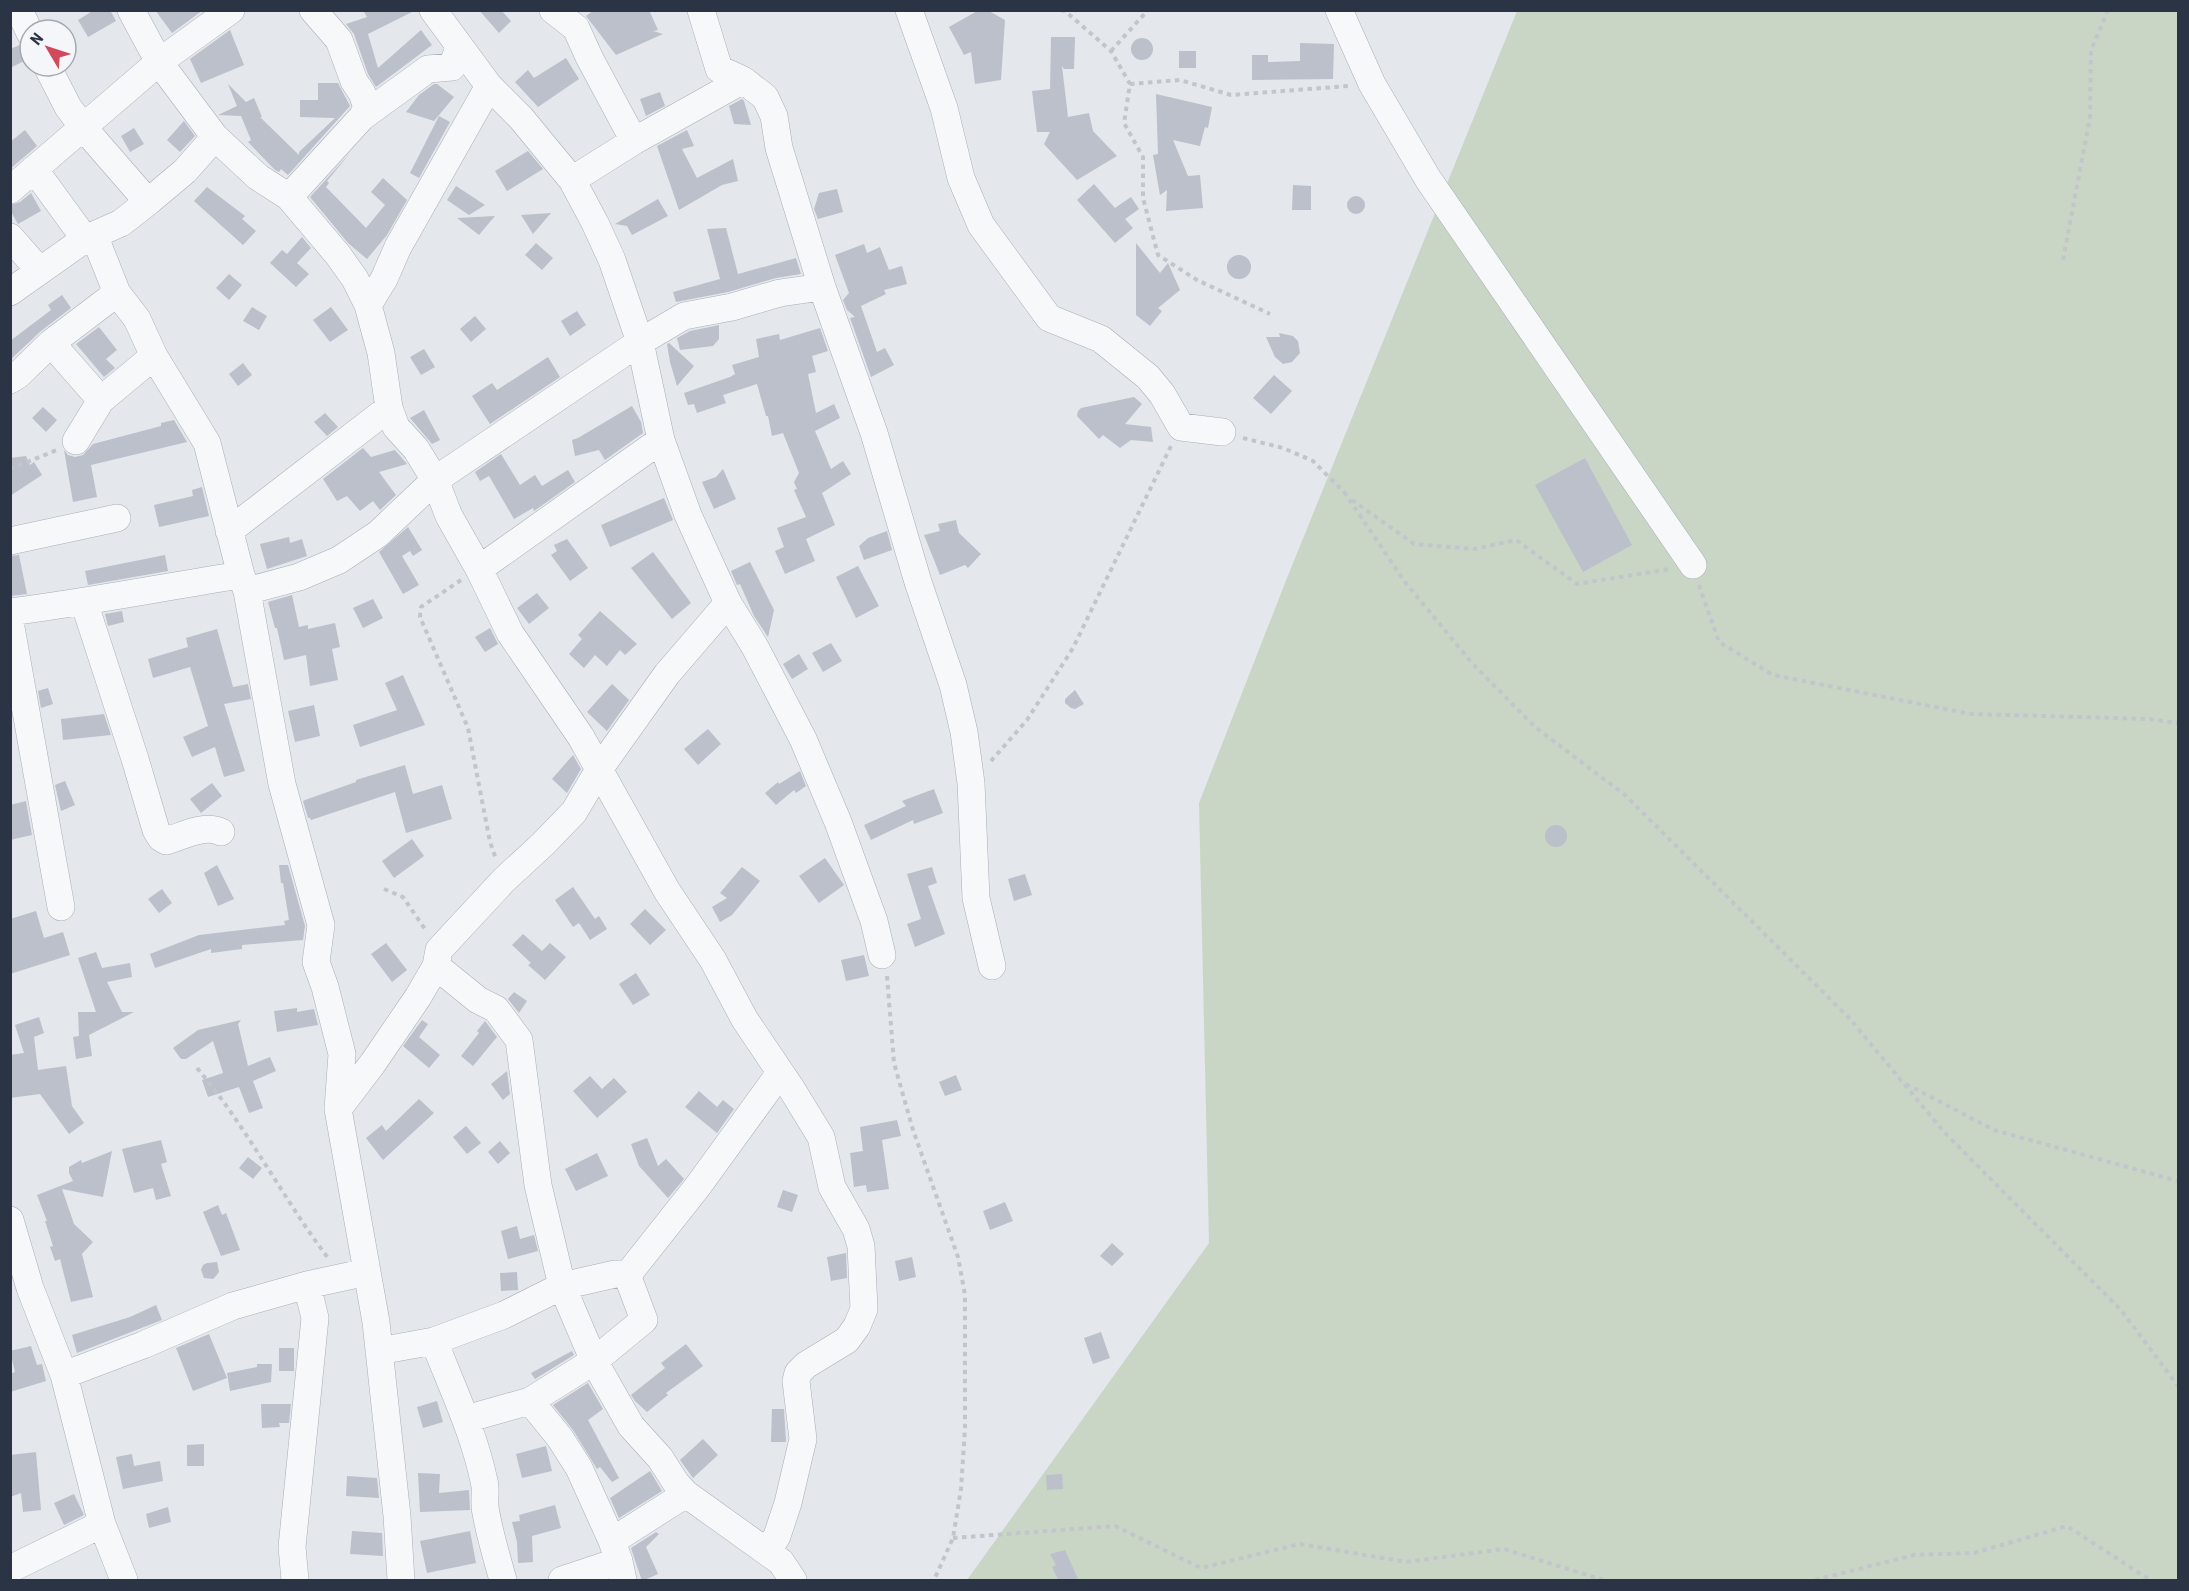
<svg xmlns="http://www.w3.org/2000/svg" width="2189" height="1591" font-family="'Roboto Condensed',sans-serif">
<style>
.green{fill:#c9d6c5}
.building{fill:#bbc0ca}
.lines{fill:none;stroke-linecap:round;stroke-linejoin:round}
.minor-casing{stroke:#a9aeb7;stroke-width:28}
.path{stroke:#c2c5cb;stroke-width:4;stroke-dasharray:4.5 4.5;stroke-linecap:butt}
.minor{stroke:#f7f8fa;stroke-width:27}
</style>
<rect width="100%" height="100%" fill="#e4e7ec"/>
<path class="green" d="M1517,11h661v1569h-1211l242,-337 -10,-440 88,-225z"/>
<path class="building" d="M94,10h16l6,11 -28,16 -10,-17z
M155,10h48l-31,23z
M363,10h53l-48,24 10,34 43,-38 11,15 -56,42 -8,-13 -14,-40 -8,-10 21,-7z
M479,10h22l10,11 -12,12z
M594,10h55l9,20 -5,1 10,3 -47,21 -30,-39z
M979,10h8l18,10 -4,60 -26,4 -4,-32 -7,3 -15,-28z
M230,30l14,35 -43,18 -11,-24z
M1051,37h24l-1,32h-10l-2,-3 6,51 21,-4 4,18 24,25 -40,24 -33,-36 6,-12h-13l-5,-41 18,-2z
M1131 49a11 11 0 1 1 22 0a11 11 0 1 1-22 0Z
M1300,43l34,1 -1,35 -81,1v-25h16v7l32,-1z
M20,45l4,2 6,11 -20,10v-19z
M1179,51h17v17h-17z
M566,58l13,21 -41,28 -23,-25 13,-12 6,8z
M318,83h20l12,23 -62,69 -7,-6 -2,3 -4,-2 -27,-28 3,-2 -10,-24 -23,-1 19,-9 -9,-22 18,18 8,-4 8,19h-2l39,38v-3l36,-34 -35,-1v-17h18z
M434,84h3l17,13 -20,24 -28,-9 13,-17z
M660,92l5,14 -19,10 -6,-17z
M1156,94l56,13 -4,21 -3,-1 -5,19 -27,-6 15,36 12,-1 3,33 -37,3 1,-21 -7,5 -7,-40 5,-1z
M742,99l2,2 7,24 -17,-1 -5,-18z
M439,116l11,6 -31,56 -9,-5z
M184,121l11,15 -15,16 -13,-12z
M134,128l10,16 -14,8 -9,-16z
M25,130l12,16 -27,23v-27z
M687,130l7,16 -12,3 15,29 36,-19 5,22 -16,4 -43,25 -22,-64z
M528,151l15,18 -36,22 -12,-20z
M351,152l-24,29 2,2 -3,4 40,41 19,-23 -14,-13 12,-14 24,22 -20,35 -20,24 -19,-16 -38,-46z
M1094,184l21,24 16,-11 8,12 -14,10 8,9 -18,15 -38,-43z
M1293,185l18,1v24h-19z
M456,186l29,19 -16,10 -22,-15z
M207,187l38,29 -3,3 14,12 -13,14 -49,-44z
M837,189l6,23 -25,7 -4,-10 5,-16z
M31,193l10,18 -23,13 -8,-14v-5l10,-3z
M1347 205a9 9 0 1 1 18 0a9 9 0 1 1-18 0Z
M658,199l10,17 -36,19 -5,-9 -12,-2z
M551,213l-18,21 -12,-19z
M495,216l-16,19 -22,-17z
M726,228l12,46 58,-16 5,16 -25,4 -48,14 -52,10 -3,-10 47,-13 -13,-50z
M302,237l9,11 -14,15 12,11 -13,13 -26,-24 12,-13 5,4z
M536,243l17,15 -11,12 -17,-15z
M1136,243l24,30 8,-10 12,27 -22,18 4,3 -12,15 -14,-11z
M864,244l3,9 13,-6 9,23 13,-4 5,18 -23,6 2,4 -25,12 16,46 8,-4 9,17 -23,12 -21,-59 5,-1 -8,-7 -4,-10 6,-7 -14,-38z
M1227 267a12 12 0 1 1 24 0a12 12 0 1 1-24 0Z
M229,274l13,11 -13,15 -13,-12z
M62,295l9,13 -30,23 -31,29v-19l41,-31 -3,-5z
M252,307l15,9 -8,14 -16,-9z
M331,307l17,23 -18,12 -17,-22z
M577,311l9,14 -16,11 -9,-15z
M475,316l11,13 -15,13 -11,-13z
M719,325v14l-6,7 -33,4 -3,-12 13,-7z
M99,327l18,23 -11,9 9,9 -11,9 -28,-33z
M820,328l8,23 -16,5 4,16 -8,2 8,39 18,-9 6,14 -25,13 16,38 12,-8 8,13 -29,19 13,32 -29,14 9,22 -30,13 -10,-23 9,-4 -7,-19 29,-11 -12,-27 3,-1 -3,-7 5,-9 -16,-40 -11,3 -4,-20h-2l-9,-32 -34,11 3,8 -29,10 -3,-9 -6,1 -4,-12 46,-16 5,-3 -3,-9 27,-8 -3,-18 23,-5 1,6z
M1279,333l14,3 5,5 2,12 -8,9 -9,2 -8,-7 -9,-20h14z
M669,343l25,23 -17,20 -7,-24 -3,-18z
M424,349l11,18 -14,8 -11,-18z
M548,357l12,20 -70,47 -18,-28 20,-13 5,7z
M243,363l9,12 -14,11 -9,-12z
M1274,375l18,16 -21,23 -18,-16z
M1134,397l8,7 -17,20 26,3 2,15 -22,-2 -11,8 -17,-13 -4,4 -22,-23 1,-5 3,-3z
M632,406l9,16 2,11 -38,27 -6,-10 -24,6 -3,-16 6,-2z
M43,407l14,13 -11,12 -14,-14z
M424,410l16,30 -8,4 -22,-26z
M325,413l13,14 -11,9 -13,-14z
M174,420l13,22 -96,23 6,32 -24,5 -9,-52 4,5 7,2 8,-2 10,-11 68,-18v-3z
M363,448l8,9 24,-7 12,14 -28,8 17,23 -16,15 -7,-9 -13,10 -13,-15 -10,5 -14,-22z
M501,454l19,31 15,-10 7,11 26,-16 7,12 -41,29 -1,-3 -19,11 -25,-43 -9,5 -5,-9z
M26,456l4,9 4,-3 8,13 -32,21v-38z
M1585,458l47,87 -49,27 -48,-87z
M723,469l13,30 -22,10 -12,-27 14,-5z
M202,487l7,29 -50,11 -5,-22 39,-9 -1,-6z
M664,498l9,22 -63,27 -9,-22z
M956,520l3,13 22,21 -13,14 -3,-3 -25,10 -16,-40 16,-4 -2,-7z
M408,527l14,23 -9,6 -3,-5 -8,5 17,29 -16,9 -24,-42z
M887,531l5,19 -28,10 -5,-14 9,-8z
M289,537l1,6 12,-4 5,17 -40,13 -7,-25z
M567,539l21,29 -18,13 -19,-26 6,-4 -3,-6z
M653,552l38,51 -19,16 -41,-51z
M19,555l8,39 -17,2v-40z
M165,555l3,16 -80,14 -3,-14z
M750,562l24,48 -6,27 -14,-21 -14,-32 -3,1 -6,-14z
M858,566l21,40 -23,12 -20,-41z
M537,593l12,15 -20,16 -12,-16z
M292,595l7,32 9,-2v4l27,-6 5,24 -8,2 6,31 -28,6 -4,-31 -22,5 -7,-32h-2l-7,-26z
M373,599l10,19 -20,10 -10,-20z
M122,611l2,11 -16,4 -3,-12z
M600,611l37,33 -12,11 -5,-5 -13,16 -12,-11 -11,13 -15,-14 13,-15 -4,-4z
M490,628l8,16 -13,8 -10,-15z
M217,629l16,58 15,-3 3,15 -27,5 21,67 -21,6 -9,-30 -23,10 -9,-20 25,-11 -18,-59 -37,11 -5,-19 40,-12 -2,-9z
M831,643l11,18 -19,11 -11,-19z
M799,654l9,15 -16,10 -9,-15z
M403,675l22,50 -65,22 -7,-22 44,-15 -12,-27z
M612,684l17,16 -22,31 -20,-19z
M48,688l5,16 -12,4 -3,-17z
M1075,690l9,14 -9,5 -4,-1 -6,-5v-4z
M314,705l6,31 -25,6 -7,-31z
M104,714l7,21 -48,5 -2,-21z
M708,729l13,15 -23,21 -14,-16z
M573,755l8,14 -14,24 -15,-14z
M405,765l8,29 29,-9 10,34 -46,14 -11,-41 -84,28 -1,-2h-2l-5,-17 2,-1 51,-18v-2z
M800,771l6,15 -10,7 -2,-3 -18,15 -11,-12 13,-11 1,2z
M65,781l10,24 -14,6 -6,-26z
M212,783l10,13 -21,17 -11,-14z
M934,789l9,24 -29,11 -1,-4 -42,20 -7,-15 42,-19 -4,-5z
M26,801l6,34 -22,5v-35z
M1545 836a11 11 0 1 1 22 0a11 11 0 1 1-22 0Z
M412,839l12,17 -30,22 -12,-17z
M825,858l19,27 -25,18 -20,-27z
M217,865l17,34 -16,7 -14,-33z
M279,865h9l17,61 -2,14 -61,5v4l-31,4v-4l-56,19 -5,-14 49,-19 86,-10 -1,-4 5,-1 -6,-37h-2z
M742,867l18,14 -28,34 -12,7 -8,-15 15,-9 -7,-5z
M932,867l5,16 -9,3 17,48 -30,13 -8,-23 14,-5 -14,-45z
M1025,874l7,21 -18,6 -6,-22z
M573,887l22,32 4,-3 8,13 -17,11 -11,-17 -6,4 -18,-27z
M162,889l10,14 -13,10 -11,-14z
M645,909l21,21 -16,15 -20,-21z
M36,911l8,27 19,-6 7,23 -60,19v-55z
M523,934l19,17 8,-8 16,14 -21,23 -17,-15 3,-2 -19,-18z
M386,943l21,27 -15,12 -21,-28z
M96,952l6,16 28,-5 2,14 -25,5 15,30h12l-45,23 3,21 -16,3 -3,-22 6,-1 -1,-24h18l-18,-54z
M864,955l5,21 -23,5 -5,-21z
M636,973l14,22 -17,10 -14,-21z
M514,992l13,9 -8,12 -11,-14z
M297,1008v4l17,-3 4,16 -41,7 -3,-21z
M39,1017l5,16 -10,4 4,33 28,-4 6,40 12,17 -15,11 -29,-40 -30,4v-43l14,-2 -9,-28z
M241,1020l-3,4 10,42 22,-9 6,14 -23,10 10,27 -14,5 -10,-26 -31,10 -6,-17 21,-7 -10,-32 -27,18h-5l-8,-11 25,-18z
M422,1020l6,4 -9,13 21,18 -11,13 -26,-22z
M485,1021l12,16 -24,29 -12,-10 18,-23 -2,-2z
M507,1071l3,23 -7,6 -12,-16z
M956,1075l6,15 -17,6 -6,-14z
M590,1076l12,13 12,-11 13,14 -30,26 -24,-27z
M699,1091l18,16 6,-7 11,9 -17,24 -32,-26z
M419,1099l15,14 -51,47 -17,-22 16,-13 4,6z
M897,1120l4,16 -19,4 7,49 -22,3 -1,-7 -12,2 -4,-34 13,-2 -3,-24z
M466,1126l15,17 -14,11 -14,-17z
M647,1138l11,28 8,-7 18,20 -16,19 -29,-32 -8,-22z
M161,1140l6,22 -6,2 10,32 -15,4 -3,-12 -19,5 -12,-44z
M500,1141l10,12 -12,11 -10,-12z
M112,1151l-9,46 -41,-8 12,35 19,18 -11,12 11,43 -22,5 -11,-43 -5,2 -5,-14 3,-1 -8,-25h2l-10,-26 36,-14 -4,-8v-6l12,-7 1,3z
M597,1153l11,23 -32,15 -11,-22z
M248,1157l14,11 -9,11 -14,-11z
M783,1190l15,5 -6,17 -15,-5z
M1005,1202l8,19 -23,9 -7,-19z
M218,1205l4,10 4,-2 14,37 -19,6 -18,-44z
M517,1226l3,13 14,-4 4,16 -30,8 -7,-28z
M1112,1243l12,11 -12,12 -12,-10z
M846,1253l1,25 -16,3 -4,-24z
M912,1257l4,20 -17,4 -4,-20z
M217,1262l2,10 -3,4 -3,3 -9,-1 -3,-8 2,-5 4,-2z
M517,1272l1,18 -17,1 -1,-18z
M156,1305l6,15 -85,33 -5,-18 58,-18z
M1101,1332l9,26 -17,6 -9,-26z
M209,1334l18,44 -34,13 -17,-43z
M686,1344l17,22 -37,27 2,2 -21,17 -12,-11 -4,-6 34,-27 -4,-5z
M31,1346l6,19 5,-1 4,17 -36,11v-18l5,-2 -5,-21z
M279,1348h15v23h-15z
M572,1351l2,4 -39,24 -4,-6z
M257,1364h15l-1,18 -41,9 -3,-18 30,-6z
M588,1383l15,26 -15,11 31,58 -7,4 -12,-15 -3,2 -24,-39 -20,-25z
M437,1401l6,21 -20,6 -6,-21z
M261,1404h30l-2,19h-10l1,4 -18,1z
M772,1409h12l2,33h-15z
M703,1439l15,16 -25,23 -13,-18z
M204,1444v22h-17v-21z
M546,1446l6,25 -30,7 -6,-24z
M36,1452l5,58 -18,2 -2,-19 -11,4v-42z
M132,1454l2,12 26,-5 3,20 -40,8 -7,-32z
M650,1471l12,20 -43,27 -9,-20z
M418,1473l22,1 -1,19 30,-3 1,20 -50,2z
M1062,1474l1,15 -16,1 -1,-15z
M347,1476l30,2 2,20 -33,-2z
M74,1494l10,21 -20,10 -10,-22z
M555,1505l6,23 -29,8 1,26 -15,1 -1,-21 -5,-20 8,-1 -1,-6z
M168,1507l3,15 -22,6 -3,-14z
M352,1531l30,2 1,23 -33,-2z
M470,1531l6,32 -49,10 -7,-32z
M656,1532l3,2 -13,13 12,27 -16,7 -11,-33z
M1065,1550l4,9 10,22h-20l-7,-14 4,-2 -6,-11z"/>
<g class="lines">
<g class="minor-casing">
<path id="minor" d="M19,10l11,23
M131,10l28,52 56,75 43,40 31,20 49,58 17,24 13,26 13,48 8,55 7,19 20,22 19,31 14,36 30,53 31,64 71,104 86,154 46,69 32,60 46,68 30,49 11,50 24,42 5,17 3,63 -7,17 -10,14 -41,25 -8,8 -2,8 7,58 -15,64 -11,33 -10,16
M433,10l56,76 32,32 51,62 23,43 17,37 28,82 21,98 27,75 40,88 27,44 48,92 35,83 36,99 8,34
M553,10l23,18 13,29 45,84
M909,10l35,98 17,70 20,47 68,93 52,21 47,38 14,17 19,33 41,5
M1339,10l33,74 56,95 265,386
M47,66l21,41 14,19 66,76
M743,80l22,17 9,19 5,32 43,139 52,146 44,149 35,103 11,47 7,51 5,115 16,68
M362,117l66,-48 24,-2 7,-20
M34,169l51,70
M572,180l62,-39 109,-61 -24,-11 -18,-59
M10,190l149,-128 72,-52
M289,197l73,-80 5,-9 -5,-15 -8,-12 -15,-41 -26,-30
M94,235l23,58 20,26 17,37 53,87 34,132 6,16 35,193 39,141 -5,37 9,25 17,67 -4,55 38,213 21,194 4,64
M10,237l30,34
M10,292l75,-53 36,-16 27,-21 37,-31 30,-34
M368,305l16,-26 14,-32 91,-161
M51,343l50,57
M10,380l8,-5 33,-32 66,-50
M76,441l25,-41 53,-44
M229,531l160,-123
M10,541l107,-23
M479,569l182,-129
M247,591l52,-14 40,-17 39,-26 57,-54 205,-138 44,-26 48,-9 48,-14 42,-6
M84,602l51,157 21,71 5,8 5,3c17,-5 38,-17 55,-9
M10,612c78,-10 154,-25 231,-37
M10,622l51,285
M436,966l42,34 18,9 23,31 19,145 24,101 32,75 37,65 29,32 16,25 10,11 95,68 12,18
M338,1109l35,-46 45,-66 18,-31 3,-16 65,-70 39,-36 31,-32 26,-44 67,-94 61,-71
M10,1220l20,68 34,87 38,149 22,56
M626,1277l72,-91 82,-113
M434,1341c18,46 40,92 50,140 3,10 -1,21 2,32 4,23 11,45 17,67
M379,1351l55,-10 70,-26 58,-29 53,-12h7l7,6 15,40 -50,41 -64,40
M64,1375l79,-30 90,-39 74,-21 60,-13
M466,1419l64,-18 30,37 19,30 33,73 7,20 4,19
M612,1541l74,-47
M10,1569l92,-45
M295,1580l-3,-33 23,-229 -8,-33
M562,1580l57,-19"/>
</g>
<path class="path" d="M1061,10l4,1 46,40 19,33 -6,39 19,34v41l15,57 39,25 73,34
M1111,51l37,-41
M1130,84l50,-4 51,15 117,-9
M2063,260l27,-143 1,-67 17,-40
M1243,438l40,10 30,13 31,31
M10,469l47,-19
M1344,492l61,90 67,81 63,64 90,68 225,224 94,113 177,178 57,76
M1352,500l62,44 60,5 42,-9 61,44 93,-15
M461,580l-40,27 -1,10 48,111 22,114 6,17
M1699,585l20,57 54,33 198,39 178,5 29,4
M991,761l36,-41 46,-72 98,-202
M384,889l19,8 24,35
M887,976l7,87 19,67 45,127 7,38v133l-4,61 -8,49 -19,42
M197,1068c50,59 85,129 131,190
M1906,1084l88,46 184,51
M953,1538l162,-12 86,42 99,-24 106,18 98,-13 99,31
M1815,1580l99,-25 60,-2 93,-27 83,54"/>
<use href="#minor" class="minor"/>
</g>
<rect width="2189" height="1591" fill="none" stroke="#2b3445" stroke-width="24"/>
<g transform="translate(48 48) rotate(309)"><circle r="28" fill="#f4f6f9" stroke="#a4a8b1" stroke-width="1.5"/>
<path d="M0-4.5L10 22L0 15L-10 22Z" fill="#d1495b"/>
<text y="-9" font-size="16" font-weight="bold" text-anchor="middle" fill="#2b3445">N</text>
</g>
</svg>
